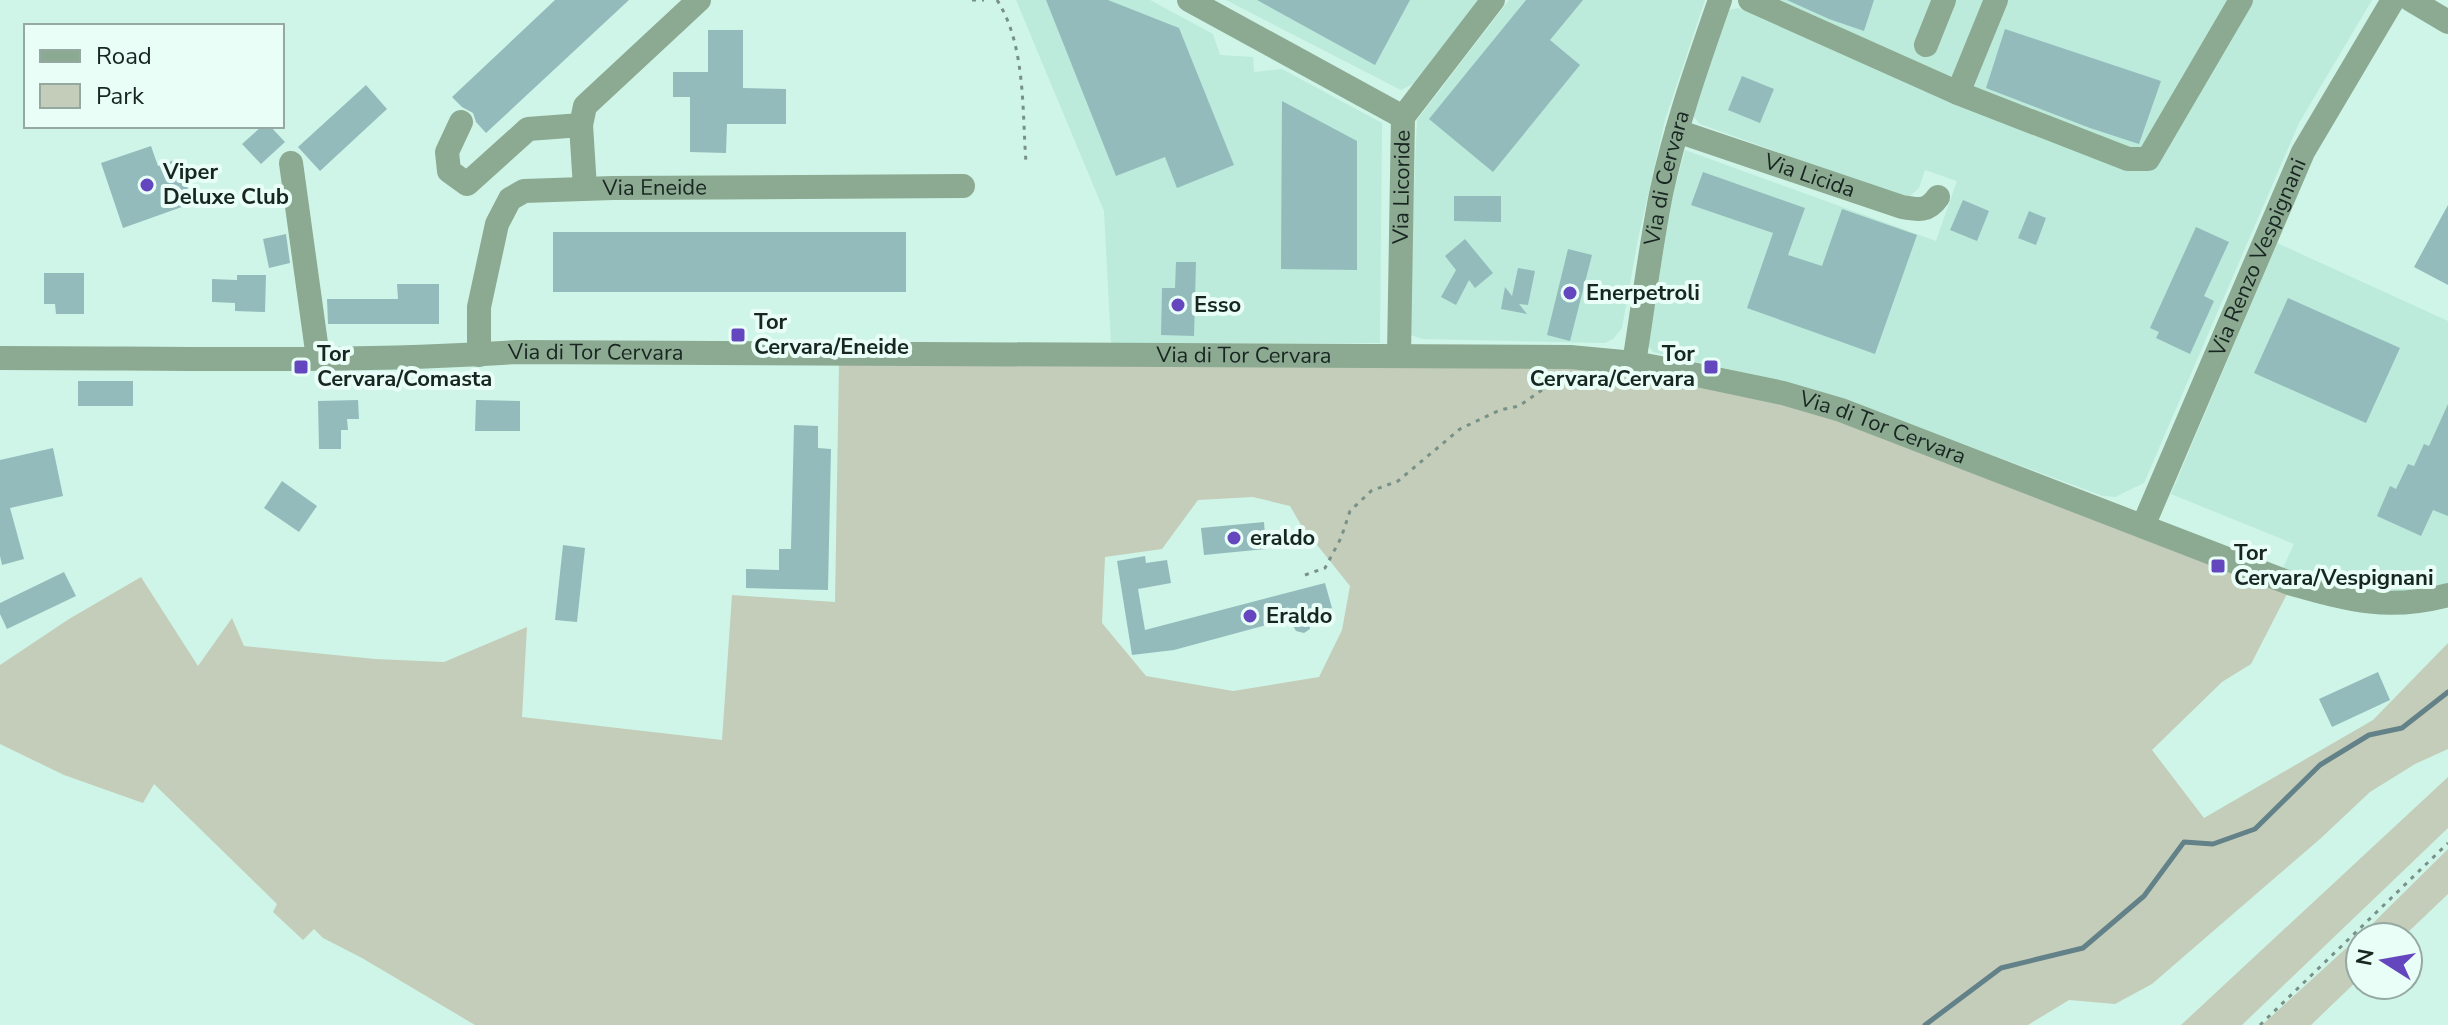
<svg xmlns="http://www.w3.org/2000/svg" width="2448" height="1025" font-family="'Nunito Sans',sans-serif">
<style>
.built{fill:#bceadb}
.green{fill:#c4cdb9;fill-rule:evenodd}
.lines{fill:none;stroke-linecap:round;stroke-linejoin:round}
.stream{stroke:#638188;stroke-width:5}
.building{fill:#93bbbc}
.path{stroke:#779188;stroke-width:3;stroke-dasharray:4 6;stroke-linecap:butt}
.minor{stroke:#8ca991;stroke-width:24}
.poi-dot{fill:#6446bf;stroke:#e8fef7;stroke-width:3}
.labels{text-anchor:middle;dominant-baseline:central;stroke-width:8;stroke-linejoin:round;paint-order:stroke}
.poi-label{font-size:22px;font-weight:bold;fill:#182622;stroke:#e8fef7;text-anchor:start}
.street-label{font-size:22px;fill:#182622;stroke:#e8fef7}
</style>
<rect width="100%" height="100%" fill="#cff5e8"/>
<path class="built" d="M1016,0h134l63,34 7,21 33,2 1,15 28,-3 100,54 -2,220h-269l-7,-132z
M1226,0h253l-64,83 -14,7z
M1509,0h196l-40,120 -27,119 -16,89 -9,11 -8,4 -183,-4 -14,-5 9,-214z
M1772,0h600l-73,123 -155,360 -29,14 -12,-1 -231,-85 -92,-30 -127,-29 -5,-7 24,-146 13,-49 251,91 21,-60 -32,-11 -6,18 -9,8 -15,-2 -195,-70 -9,-10 38,-104 9,-2 29,13z
M2277,243l171,78v262l-11,6 -67,6 -89,-23 13,-28 -123,-50z"/>
<path class="green" d="M839,364h676l115,10 125,21 100,30 434,165 -38,74 -29,18 -70,68 52,68 169,-98 75,-77v106l-33,15 -45,28 -50,47 -168,145 -37,20 -46,-4 -41,25h-1553l-113,-67 -39,-20 -9,-9 -11,11 -30,-28 4,-8 -123,-120 -11,19 -79,-28 -64,-31v-79l69,-46 72,-42 57,89 34,-48 12,28 131,13 69,3 83,-35 -5,90 200,23 10,-145 103,7zM1253,497l37,9 11,19 49,61 -8,44 -23,47 -86,14 -87,-15 -44,-53 3,-66 57,-8 36,-49z
M2448,777v51l-206,197h-61z
M2448,849v45l-45,43h-43v41l-49,47h-49l103,-94z"/>
<g class="lines">
<path class="stream" d="M1925,1025l76,-57 82,-20 61,-52 40,-54 29,2 42,-15 65,-64 49,-30 33,-7 46,-36"/>
</g>
<path class="building" d="M555,0h74l-143,133 -10,-11 -3,-9 -11,-6 -10,-10z
M1046,0h62l71,28 55,137 -57,23 -12,-31 -49,19z
M1257,0h153l-35,65z
M1526,0h57l-33,40 30,25 -87,107 -64,-53z
M1787,0h87l-10,31 -35,-12z
M2005,29l156,52 -22,63 -49,-16 -104,-40z
M708,30h35v58l43,1v35h-59l-1,29 -36,-1v-55h-17v-25h35z
M1742,76l32,13 -14,34 -32,-13z
M366,85l21,24 -67,62 -22,-24z
M1282,101l75,40v129l-76,-1z
M262,126h8l15,16 -24,22 -19,-20z
M151,146l7,20 19,-7 16,44 -70,25 -22,-65z
M1703,172l102,36 -17,47 34,11 20,-57 75,26 -42,119 -128,-46 26,-75 -82,-28z
M1454,196h47v26l-47,-1z
M1963,200l26,11 -12,30 -27,-11z
M2448,205v80l-34,-18z
M2029,211l17,7 -10,27 -18,-7z
M2196,227l33,15 -25,54 10,5 -24,53 -34,-16 3,-6 -9,-4z
M553,232h353v60h-353z
M286,234l4,29 -21,5 -6,-29z
M1465,239l28,34 -18,15 -6,-8 -13,25 -15,-8 15,-27 -11,-14z
M1568,249l24,6 -22,86 -23,-6z
M1176,262h20l-2,74 -33,-1 1,-47h13z
M1518,268l17,3 -7,34 -9,-1 8,10 -26,-5 4,-22 7,9z
M44,273h40v41h-28l-1,-10h-11z
M237,275h29l-1,37 -30,-1v-8l-23,-1v-23l25,1z
M397,284h42v40h-111l-1,-25h71z
M2288,298l112,50 -34,75 -112,-50z
M78,381h55v25h-55z
M358,400l1,19h-12l1,11h-7v19h-22l-1,-48z
M476,400l44,1v30h-45z
M2448,404v112l-15,-6 -12,26 -44,-20 13,-30 6,3 12,-25 6,2 10,-22 5,2z
M794,425l24,1v22l13,1 -3,141 -82,-2v-19l33,1v-21h12z
M53,448l10,48 -53,12 14,51 -22,6 -2,-9v-96z
M282,481l35,25 -18,26 -35,-24z
M1264,522l2,27 -62,6 -3,-27z
M563,545l22,3 -8,74 -22,-2z
M1145,556l1,7 21,-3 4,23 -33,6 7,41 180,-47 7,25 -23,6 1,15 -6,4 -8,-2 -7,-12 -115,31 -42,5 -15,-94z
M64,572l12,24 -69,33 -7,-15v-11z
M2378,672l12,28 -58,27 -13,-28z"/>
<g class="lines">
<path class="path" d="M972,0h12
M997,0c29,45 25,111 29,162
M1305,575l20,-7 16,-30 9,-27 21,-20 27,-10 62,-52 40,-19 19,-4 23,-16 3,-14
M2260,1025l188,-182"/>
<g class="minor">
<path d="M1189,0l214,117"/>
<path d="M1750,0l208,93 170,66h20l93,-159"/>
<path d="M2411,0l37,22"/>
<path d="M1926,45l18,-45"/>
<path d="M1958,93l38,-93"/>
<path d="M461,122l-14,30 2,19 18,13 61,-55 53,-4 4,63"/>
<path d="M581,125l4,-19 114,-106"/>
<path id="s1" d="M1677,131l225,76c16,3 26,5 36,-10"/>
<path d="M291,163l27,195"/>
<path id="s2" d="M479,355v-48l18,-83 13,-25 14,-8 89,-3 350,-2"/>
<path id="s3" d="M1399,355l4,-238 90,-117"/>
<path id="s4" d="M0,358c172,0 345,5 517,-6l1053,5 64,6 63,12 86,18 58,17 451,174c58,16 96,27 156,11"/>
<path id="s5" d="M1634,363c9,-56 16,-113 27,-169 14,-66 37,-131 59,-194"/>
<path id="s6" d="M2143,526l160,-374 90,-152"/>
</g>
</g>
<g class="poi-dot">
<circle cx="147" cy="185" r="8"/>
<circle cx="1570" cy="293" r="8"/>
<circle cx="1178" cy="305" r="8"/>
<rect x="730" y="327" width="16" height="16" rx="4"/>
<rect x="293" y="359" width="16" height="16" rx="4"/>
<rect x="1703" y="359" width="16" height="16" rx="4"/>
<circle cx="1234" cy="538" r="8"/>
<rect x="2210" y="558" width="16" height="16" rx="4"/>
<circle cx="1250" cy="616" r="8"/>
</g>
<g class="labels">
<g class="poi-label">
<text x="163" y="172">Viper<tspan x="163" dy="25">Deluxe Club</tspan></text>
<text x="1586" y="293">Enerpetroli</text>
<text x="1194" y="305">Esso</text>
<text x="754" y="322">Tor<tspan x="754" dy="25">Cervara/Eneide</tspan></text>
<text x="317" y="354">Tor<tspan x="317" dy="25">Cervara/Comasta</tspan></text>
<text x="1695" y="354" text-anchor="end">Tor<tspan x="1695" dy="25">Cervara/Cervara</tspan></text>
<text x="1250" y="538">eraldo</text>
<text x="2234" y="553">Tor<tspan x="2234" dy="25">Cervara/Vespignani</tspan></text>
<text x="1266" y="616">Eraldo</text>
</g>
<g class="street-label">
<text stroke="none"><textPath href="#s1" startOffset="140">Via Licida</textPath></text>
<text stroke="none"><textPath href="#s5" startOffset="188">Via di Cervara</textPath></text>
<text stroke="none"><textPath href="#s3" startOffset="168">Via Licoride</textPath></text>
<text stroke="none"><textPath href="#s2" startOffset="308">Via Eneide</textPath></text>
<text stroke="none"><textPath href="#s6" startOffset="292">Via Renzo Vespignani</textPath></text>
<text stroke="none"><textPath href="#s4" startOffset="596">Via di Tor Cervara</textPath></text>
<text stroke="none"><textPath href="#s4" startOffset="1244">Via di Tor Cervara</textPath></text>
<text stroke="none"><textPath href="#s4" startOffset="1892">Via di Tor Cervara</textPath></text>
</g>
</g>
<rect x="24" y="24" width="260" height="104" fill="#e8fef7" stroke="#95a8a2" stroke-width="2"/>
<rect x="40" y="50" width="40" height="12" fill="#8ca991" stroke="#95a8a2" stroke-width="2"/>
<text x="96" y="64" font-size="24" fill="#182622">Road</text>
<rect x="40" y="84" width="40" height="24" fill="#c4cdb9" stroke="#95a8a2" stroke-width="2"/>
<text x="96" y="104" font-size="24" fill="#182622">Park</text>
<g transform="translate(2384 961) rotate(281)"><circle r="38" fill="#e8fef7" stroke="#95a8a2" stroke-width="2"/>
<path d="M0-6L14 30L0 20L-14 30Z" fill="#6446bf"/>
<text y="-12" font-size="22" font-weight="bold" text-anchor="middle" fill="#182622">N</text>
</g>
</svg>
